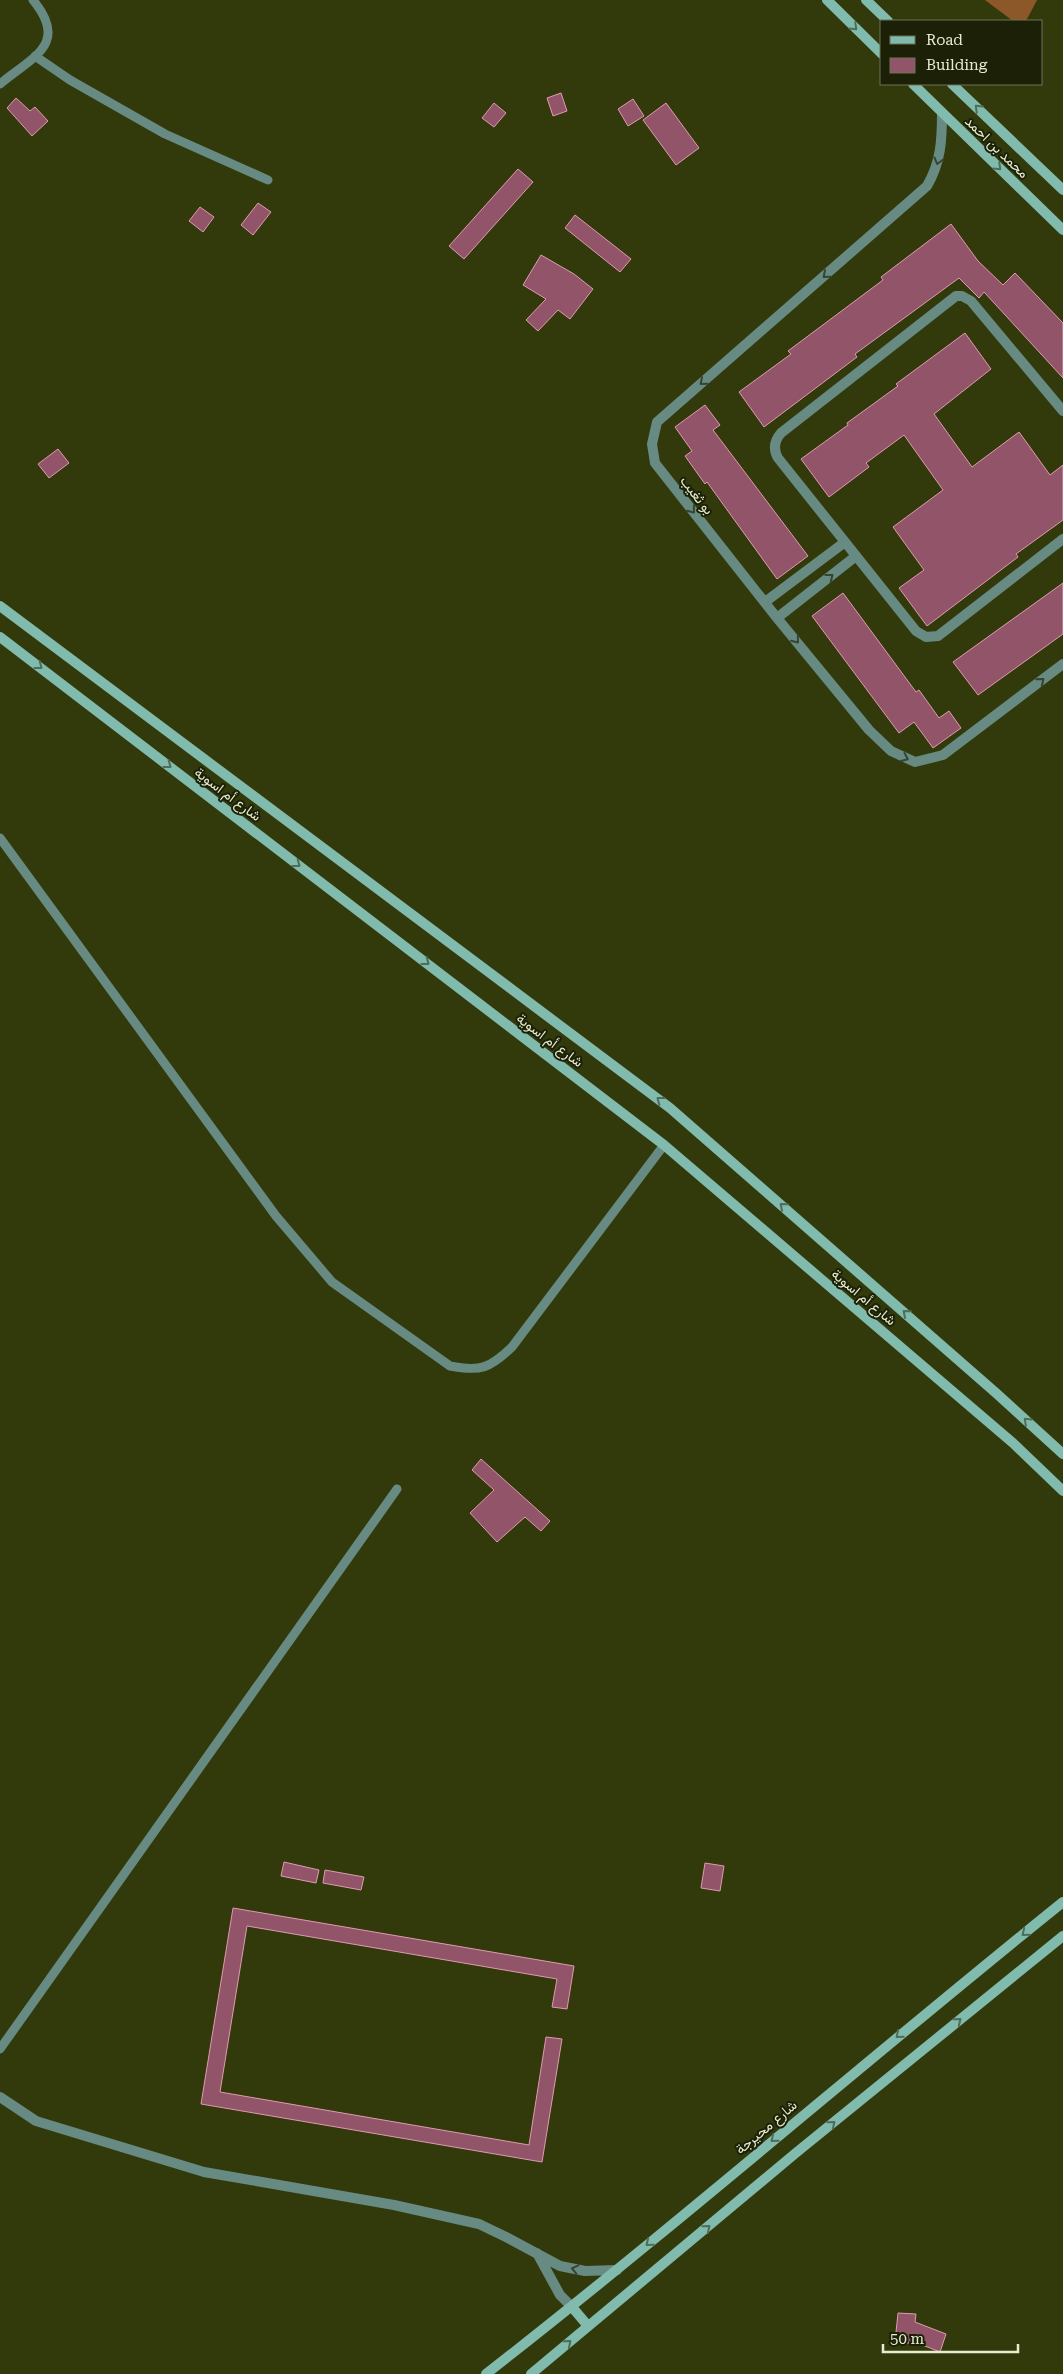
<svg xmlns="http://www.w3.org/2000/svg" width="1063" height="2374" font-family="'Roboto Serif',Vazirmatn,serif">
<style>
.forest{fill:#8d5829}
.building{fill:#915468;stroke:#df9baf}
.lines{fill:none;stroke-linecap:round;stroke-linejoin:round}
.lane{stroke:#678b83;stroke-width:9}
.street{stroke:#678b83;stroke-width:10}
.secondary{stroke:#80bbae;stroke-width:10}
.oneway{stroke:#4e6e5a}
.oneway2{stroke:#364532}
.labels{text-anchor:middle;dominant-baseline:central;stroke-width:4;stroke-linejoin:round;paint-order:stroke}
.street-label{font-size:14px;fill:#e5edce;stroke:#1b2007}
</style>
<rect width="100%" height="100%" fill="#323a0c"/>
<path class="forest" d="M985,0h52l-11,21h-13z"/>
<path class="building" d="M561,93l6,18 -14,5 -6,-18z
M16,98l14,13 5,-4 13,14 -16,15 -25,-28z
M633,99l11,17 -16,10 -10,-17z
M494,103l12,10 -12,14 -12,-9z
M666,103l33,45 -23,17 -33,-45z
M518,169l15,13 -69,77 -15,-13z
M258,203l13,9 -18,23 -12,-10z
M200,207l14,10 -11,15 -14,-11z
M575,215l56,44 -11,13 -55,-44z
M951,224l27,37 25,24 12,-12 48,50v55l-79,-86 -5,6 -20,-20 -104,76 2,3 -93,70 -25,-35 52,-38 -3,-3 95,-71 -2,-3z
M541,255l33,19 19,15 -23,30 -12,-9 -20,21 -12,-11 20,-21 -23,-14z
M965,333l26,36 -57,45 38,53 47,-35 31,43 13,-10v55l-47,34 2,3 -91,69 -28,-38 25,-18 -31,-43 50,-37 -39,-55 -38,28 3,4 -40,30 -28,-38 47,-34 -1,-2 51,-37 -2,-2z
M705,405l15,20 -7,5 95,126 -31,23 -70,-97 -2,2 -20,-28 7,-5 -17,-24z
M58,449l11,14 -20,15 -11,-14z
M1063,583v51l-85,61 -25,-33z
M843,593l73,99 3,-2 20,28 10,-7 12,17 -28,20 -19,-26 -15,11 -87,-117z
M481,1459l69,62 -9,10 -16,-14 -28,25 -27,-29 24,-23 -22,-20z
M284,1862l35,8 -3,13 -35,-7z
M705,1863l19,3 -4,25 -19,-3z
M325,1870l39,7 -3,13 -38,-7z
M233,1908l341,58 -7,43 -15,-2 5,-28 -310,-53 -27,166 309,53 17,-108 16,2 -20,123 -341,-58z
M898,2313l18,1 -1,8 31,12 -6,18 -20,-8 -25,-2z"/>
<g class="lines">
<path class="lane" d="M35,56l35,24 95,54 103,46
M0,84c34,-28 69,-40 33,-84
M0,838l276,378 56,66 118,84c31,6 40,2 62,-19l152,-202
M0,2049l397,-560"/>
<path class="street" d="M942,113c0,27 -1,49 -15,73l-270,236 -5,22 3,19 122,155 92,112 22,21 24,11 28,-7 120,-91
M1063,411l-92,-110 -9,-5h-6l-175,137c-7,8 -8,16 -3,25l138,173 10,6 12,-1 125,-97
M765,602l80,-60
M777,618l79,-62
M0,2097l36,24 168,51 190,33 85,19 27,13 54,29 25,5 32,-1
M537,2253l23,42 12,12"/>
<path class="secondary" d="M827,0l55,54
M866,0l22,21
M913,84l150,146
M952,84l111,106
M0,606l670,502 326,285 67,61
M0,637l664,508 349,298 50,48
M572,2307l16,19
M486,2374c196,-153 383,-316 577,-472
M531,2374l266,-222 266,-216"/>
</g>
<defs><path id="oneway-chevron" d="M-2-3.5L2.5 0L-2 3.5" fill="none" stroke-width="1.6" stroke-linecap="round" stroke-linejoin="round" transform="scale(1.25)"/></defs>
<g class="oneway">
<use href="#oneway-chevron" transform="translate(854 27) rotate(44)"/>
<use href="#oneway-chevron" transform="translate(978 108) rotate(-136)"/>
<use href="#oneway-chevron" transform="translate(998 167) rotate(44)"/>
<use href="#oneway-chevron" transform="translate(39 666) rotate(37)"/>
<use href="#oneway-chevron" transform="translate(168 765) rotate(37)"/>
<use href="#oneway-chevron" transform="translate(297 864) rotate(37)"/>
<use href="#oneway-chevron" transform="translate(426 962) rotate(37)"/>
<use href="#oneway-chevron" transform="translate(660 1100) rotate(-143)"/>
<use href="#oneway-chevron" transform="translate(783 1206) rotate(-139)"/>
<use href="#oneway-chevron" transform="translate(906 1313) rotate(-139)"/>
<use href="#oneway-chevron" transform="translate(1027 1421) rotate(-137)"/>
<use href="#oneway-chevron" transform="translate(1025 1933) rotate(141)"/>
<use href="#oneway-chevron" transform="translate(958 2021) rotate(-39)"/>
<use href="#oneway-chevron" transform="translate(899 2035) rotate(140)"/>
<use href="#oneway-chevron" transform="translate(832 2124) rotate(-39)"/>
<use href="#oneway-chevron" transform="translate(774 2139) rotate(140)"/>
<use href="#oneway-chevron" transform="translate(707 2228) rotate(-40)"/>
<use href="#oneway-chevron" transform="translate(649 2243) rotate(140)"/>
<use href="#oneway-chevron" transform="translate(568 2343) rotate(-40)"/>
</g>
<g class="oneway2">
<use href="#oneway-chevron" transform="translate(938 161) rotate(105)"/>
<use href="#oneway-chevron" transform="translate(826 275) rotate(139)"/>
<use href="#oneway-chevron" transform="translate(703 382) rotate(139)"/>
<use href="#oneway-chevron" transform="translate(692 510) rotate(52)"/>
<use href="#oneway-chevron" transform="translate(830 577) rotate(-38)"/>
<use href="#oneway-chevron" transform="translate(796 640) rotate(51)"/>
<use href="#oneway-chevron" transform="translate(1041 681) rotate(-39)"/>
<use href="#oneway-chevron" transform="translate(905 758) rotate(25)"/>
<use href="#oneway-chevron" transform="translate(575 2269) rotate(-167)"/>
</g>
<g class="labels">
<g class="street-label">
<text transform="translate(997 147) rotate(44)">محمد بن احمد</text>
<text transform="translate(697 495) rotate(52)">بو ثغيب</text>
<text transform="translate(228 794) rotate(37)">شارع أم اسوية</text>
<text transform="translate(550 1040) rotate(37)">شارع أم اسوية</text>
<text transform="translate(864 1297) rotate(40)">شارع أم اسوية</text>
<text transform="translate(766 2127) rotate(-40)">شارع محيرجة</text>
</g>
</g>
<rect x="880" y="20" width="162" height="65" fill="#1b2007" stroke="#6c7257"/>
<rect x="890" y="36" width="25" height="8" fill="#80bbae" stroke="#6c7257"/>
<text x="926" y="45" font-size="15" fill="#e5edce">Road</text>
<rect x="890" y="58" width="25" height="15" fill="#915468" stroke="#6c7257"/>
<text x="926" y="70" font-size="15" fill="#e5edce">Building</text>
<path d="M883 2344v8h135v-8" fill="none" stroke="#e5edce" stroke-width="2.5"/>
<text x="890" y="2344" font-size="15" fill="#e5edce" stroke="#1b2007" stroke-width="4" paint-order="stroke">50 m</text>
</svg>
